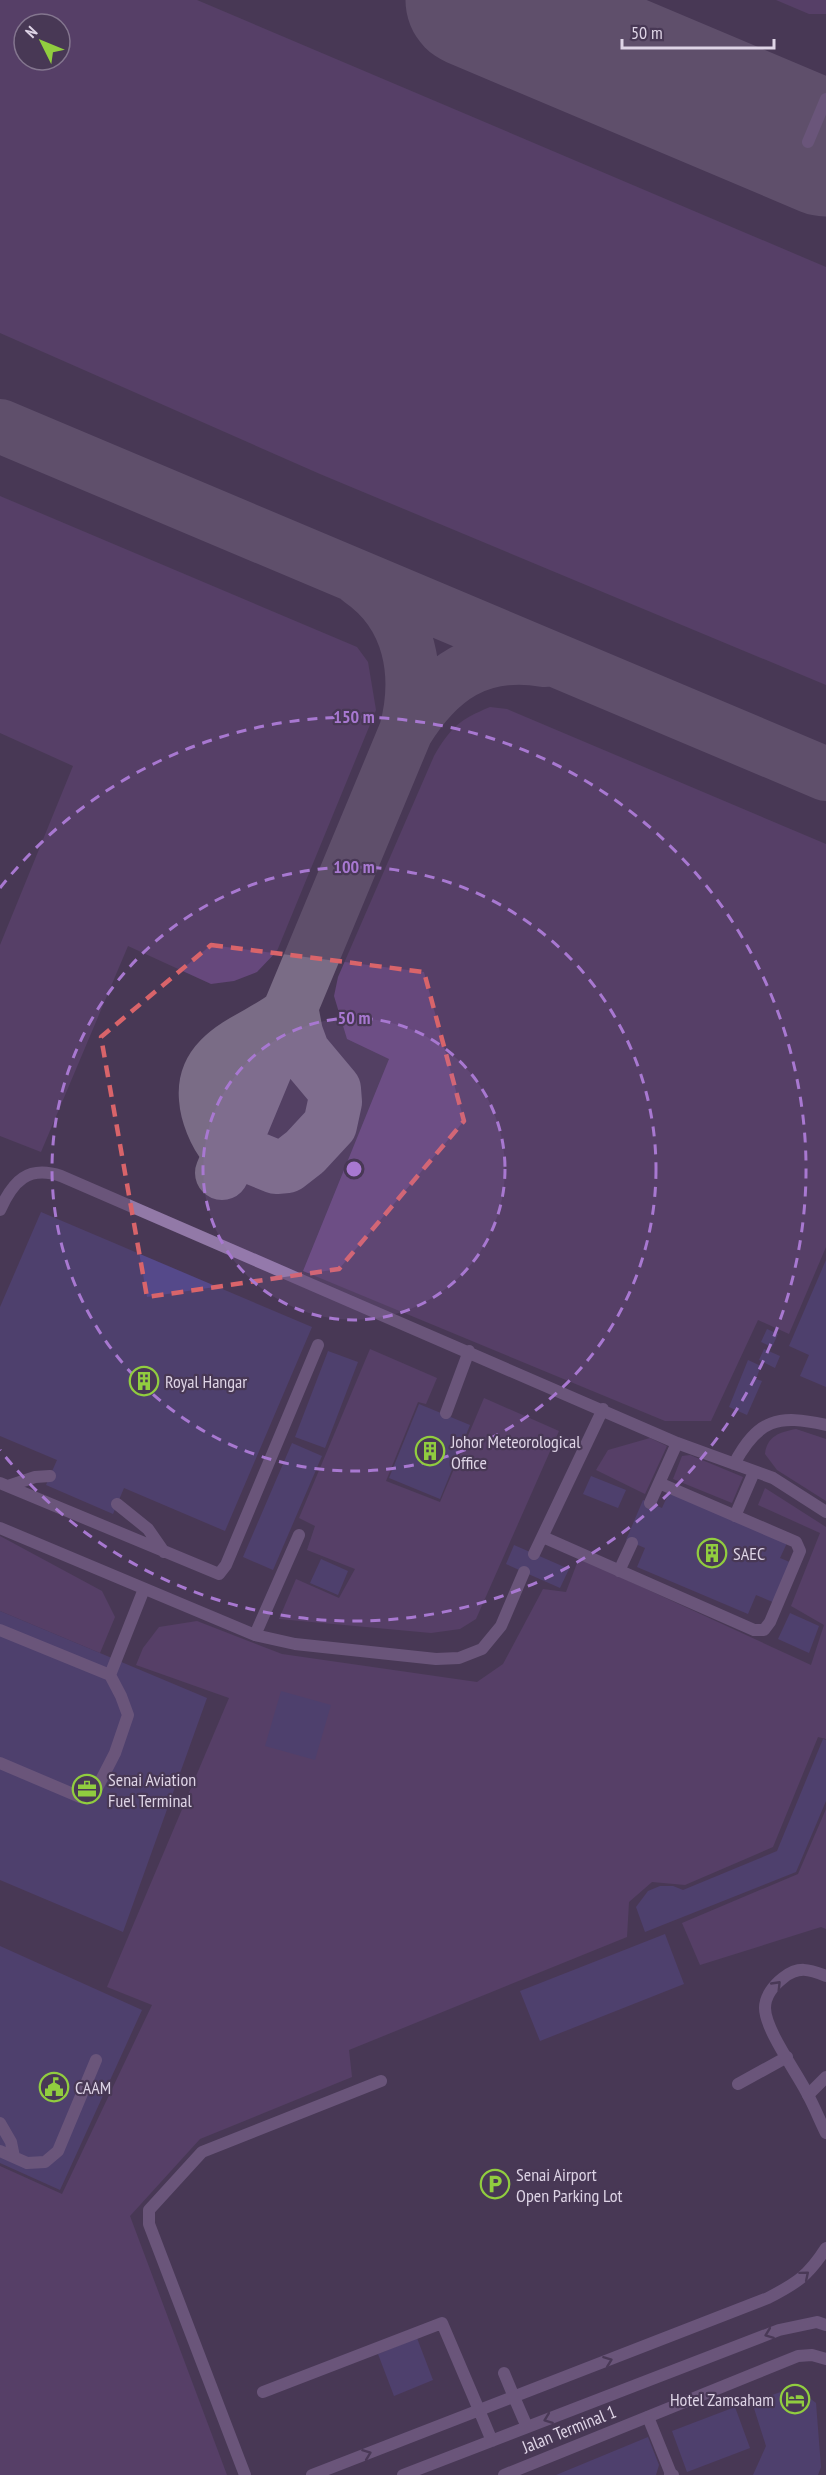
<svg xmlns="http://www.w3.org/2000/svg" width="826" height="2475" font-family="'PT Sans Narrow',sans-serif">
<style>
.green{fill:#66487c;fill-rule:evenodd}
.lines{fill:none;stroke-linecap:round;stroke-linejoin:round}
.taxiway{stroke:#7a6c86;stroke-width:54}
.runway{stroke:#7a6c86;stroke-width:135}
.building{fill:#55498a}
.service{stroke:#9279a7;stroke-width:12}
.minor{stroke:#9279a7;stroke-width:12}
.tertiary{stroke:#9279a7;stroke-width:12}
.oneway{stroke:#4c3b59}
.marked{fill:none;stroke:#d9646a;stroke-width:4.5;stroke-dasharray:12 8;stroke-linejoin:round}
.ring{fill:none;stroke:#a878d1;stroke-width:3;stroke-dasharray:10 8}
.labels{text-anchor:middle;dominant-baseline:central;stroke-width:4.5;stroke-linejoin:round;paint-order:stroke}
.poi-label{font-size:18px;fill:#ded4e6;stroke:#483855;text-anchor:start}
.street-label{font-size:18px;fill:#ded4e6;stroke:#483855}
.centre{fill:#a878d1;stroke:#483855;stroke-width:3}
.ring-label{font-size:18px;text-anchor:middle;font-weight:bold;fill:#a878d1;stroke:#483855;stroke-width:4.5;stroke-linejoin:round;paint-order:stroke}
</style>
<rect width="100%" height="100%" fill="#483855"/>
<path class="green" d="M0,0h197l629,267v418l-506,-211 -320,-141zM24,24h36v36h-36z
M776,0h50v14h-17z
M0,496l357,151 11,15 8,48 -99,241 -20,21 -23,9 -23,3 -83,-38 -87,206 -41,-16v-191l73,-179 -73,-33z
M490,707l17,2 319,135v403l-37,87 -31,-14 -47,101h-46l-362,-150 86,-212 -42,-20 -13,-43 4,-19 96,-221c17,-29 25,-36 56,-49z
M370,1349l67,29 -11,26 -8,-2 -32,79 54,21 44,-104 75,33 -83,188 -16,10 -29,4 -152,-14 17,-40 43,19 16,-29 -48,-19 8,-24 -16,-8z
M796,1429l30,10v62l-49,-31 -12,-16c2,-18 15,-22 31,-25z
M650,1438l17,8 -22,48 -49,-24 12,-20z
M690,1455l53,22 -11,26 -59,-24 9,-23z
M765,1488l61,39v212l-8,-2 -45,110 -88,38 -33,-3 -23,20 -2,35 -278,113 3,27 -152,62 -70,77 97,259h-227v-309l62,28 90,-189 -45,-18 122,-289 -93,-33 7,-17 16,-21 38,-6 85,33 195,28 26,-18 40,-75 23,3 13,-34 232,107 13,-40 -33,-19 29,-73 -62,-28z
M0,1536l102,55 13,26 -15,36 -100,-42z
M826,1809v120l-5,-2 -121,38 -18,-42 116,-49z"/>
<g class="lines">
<path class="taxiway" d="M0,426l826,348
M406,731c33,-53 73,-82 139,-71
M288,1014c-30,25 -87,36 -82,85 1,15 9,35 19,47l51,21 11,-1 18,-14 25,-27 5,-23 -1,-13 -31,-37 -7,-19 -5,-26
M222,1173l184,-442c15,-56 5,-116 -46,-151"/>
<path class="runway" d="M473,0l353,149"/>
</g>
<path class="building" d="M41,1212l271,115 -87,204 -101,-43 -11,26 -67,-29 11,-25 -57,-24v-129z
M826,1260v127l-26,-11 9,-21 -20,-9z
M767,1329l11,5 -6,13 -11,-5z
M764,1349l16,7 -5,12 -16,-8z
M328,1351l30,11 -33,86 -30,-11z
M748,1360l13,6 -5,13 6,2 -15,34 -18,-8z
M419,1404l51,21 -30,74 -51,-21z
M292,1443l30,13 -49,114 -30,-13z
M591,1476l35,14 -8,18 -35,-14z
M670,1490l117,53 -7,15 12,5 -17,40 -19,-8 -8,19 -111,-47 8,-19 -19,-8 17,-40 19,8z
M514,1545l55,24 -9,19 -54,-24z
M321,1559l27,12 -10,24 -28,-12z
M0,1611l207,87 -84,234 -123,-52z
M790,1613l29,13 -10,27 -31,-14z
M281,1691l50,14 -16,55 -50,-14z
M823,1739l3,1v61l-30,71 -151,60 -9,-25 12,-16 12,-5h13l10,4 94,-39z
M665,1934l19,50 -144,57 -20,-50z
M0,1946l142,64 -82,180 -60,-27z
M417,2338l16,42 -39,16 -16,-42z
M795,2387l21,16 5,64 -3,8h-65l13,-29 -14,-44z
M735,2407l15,41 -63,24 -15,-41z
M648,2437l11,28 -3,10h-100z"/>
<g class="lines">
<path class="service" d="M808,142l18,-43
M0,1210c13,-29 28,-45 61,-34l616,267 96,35 53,34
M446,1413l23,-62
M734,1464c24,-45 44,-50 92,-39
M0,1483l219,91 7,-9 92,-220
M8,1486l27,-9 15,-1
M650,1503l27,-60
M117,1504l31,25 16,23
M735,1516l19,-44
M0,1528l255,107 40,9 141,15 23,-1 23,-9 19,-23 23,-54
M543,1537l211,93h10l6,-8 30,-71 -4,-9 -137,-59
M534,1554l69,-145
M619,1571l13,-28
M0,1630l110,45 11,21 7,19 -13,38 -18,35 -17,9 -80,-34
M255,1635l44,-100
M110,1675l34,-86
M738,2084l49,-27
M808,2095l18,-18
M0,2123l11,19 3,15
M0,2151l27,12 18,-1 13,-11 38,-91
M504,2373l10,24
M263,2392l179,-69 37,87
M648,2417l23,57
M245,2475l-96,-251v-14l53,-58 179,-71"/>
<path class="minor" d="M826,1976c-17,-7 -28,-10 -43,2 -9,7 -18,18 -18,30 0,22 33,66 43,87 7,13 12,26 18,38
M504,2475l294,-119 14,-1 14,4
M670,2475h3"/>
<path class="tertiary" d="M514,2397l13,30
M479,2410l13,31
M312,2475l456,-177c29,-15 40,-22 58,-50
M403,2475l376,-145 38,-8 9,3"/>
</g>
<defs><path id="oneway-chevron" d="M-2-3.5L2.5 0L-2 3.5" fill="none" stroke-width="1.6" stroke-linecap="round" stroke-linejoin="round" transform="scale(1.5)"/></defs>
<g class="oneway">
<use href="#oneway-chevron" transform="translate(777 1985) rotate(-46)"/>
<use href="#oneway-chevron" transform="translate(805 2275) rotate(-40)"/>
<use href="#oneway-chevron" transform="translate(769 2334) rotate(159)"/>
<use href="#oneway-chevron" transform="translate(608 2361) rotate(-21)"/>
<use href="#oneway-chevron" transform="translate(548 2419) rotate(159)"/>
<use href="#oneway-chevron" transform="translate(367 2454) rotate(-21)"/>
</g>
<path d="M0 0H826V2475H0ZM211,945l213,27 40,149 -125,148 -192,28 -46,-260z" fill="#483855" fill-opacity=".55" fill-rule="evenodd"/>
<path class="marked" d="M211,945l213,27 40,149 -125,148 -192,28 -46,-260z"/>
<circle cx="354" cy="1169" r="151" fill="#a878d1" fill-opacity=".12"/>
<g class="ring">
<circle cx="354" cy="1169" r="151"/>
<circle cx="354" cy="1169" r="302"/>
<path d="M0 888A452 452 0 1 1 0 1450"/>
</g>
<defs>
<g id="building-ring" transform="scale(1.5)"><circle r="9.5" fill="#483855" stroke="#91cd3f" stroke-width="1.5"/><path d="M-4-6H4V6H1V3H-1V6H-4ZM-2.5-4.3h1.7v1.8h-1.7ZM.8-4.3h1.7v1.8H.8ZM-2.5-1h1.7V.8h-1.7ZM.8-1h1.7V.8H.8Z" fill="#91cd3f"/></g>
<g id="office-ring" transform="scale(1.5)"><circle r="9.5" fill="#483855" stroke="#91cd3f" stroke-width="1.5"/><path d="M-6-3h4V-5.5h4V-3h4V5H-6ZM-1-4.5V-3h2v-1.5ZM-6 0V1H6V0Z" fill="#91cd3f"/></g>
<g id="civic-ring" transform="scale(1.5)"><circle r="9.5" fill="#483855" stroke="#91cd3f" stroke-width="1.5"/><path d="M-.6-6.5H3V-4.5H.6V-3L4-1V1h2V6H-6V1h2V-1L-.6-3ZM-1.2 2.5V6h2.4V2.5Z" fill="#91cd3f"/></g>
<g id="parking-ring" transform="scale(1.5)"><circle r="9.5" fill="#483855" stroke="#91cd3f" stroke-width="1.5"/><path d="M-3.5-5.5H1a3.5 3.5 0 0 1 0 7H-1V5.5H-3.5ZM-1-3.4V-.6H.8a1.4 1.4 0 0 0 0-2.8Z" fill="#91cd3f"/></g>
<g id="hotel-ring" transform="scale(1.5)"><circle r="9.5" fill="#483855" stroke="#91cd3f" stroke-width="1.5"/><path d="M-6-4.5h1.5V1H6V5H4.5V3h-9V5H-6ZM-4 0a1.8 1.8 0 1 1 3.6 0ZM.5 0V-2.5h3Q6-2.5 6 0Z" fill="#91cd3f"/></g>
</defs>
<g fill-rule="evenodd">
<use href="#building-ring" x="144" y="1381"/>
<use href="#building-ring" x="430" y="1451"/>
<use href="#building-ring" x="712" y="1553"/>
<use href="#office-ring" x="87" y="1789"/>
<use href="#civic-ring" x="54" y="2087"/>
<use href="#parking-ring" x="495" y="2184"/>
<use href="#hotel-ring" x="795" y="2399"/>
</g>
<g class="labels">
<g class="poi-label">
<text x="165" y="1381">Royal Hangar</text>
<text x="451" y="1441">Johor Meteorological<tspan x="451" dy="21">Office</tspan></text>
<text x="733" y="1553">SAEC</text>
<text x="108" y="1779">Senai Aviation<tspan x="108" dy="21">Fuel Terminal</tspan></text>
<text x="75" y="2087">CAAM</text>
<text x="516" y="2174">Senai Airport<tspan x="516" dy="21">Open Parking Lot</tspan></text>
<text x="774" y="2399" text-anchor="end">Hotel Zamsaham</text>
</g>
<g class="street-label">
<text transform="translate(569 2429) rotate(-22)">Jalan Terminal 1</text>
</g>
</g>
<circle cx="354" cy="1169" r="9" class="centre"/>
<g class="ring-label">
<text x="354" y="723">150 m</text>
<text x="354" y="873">100 m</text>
<text x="354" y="1024">50 m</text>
</g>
<g transform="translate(42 42) rotate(313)"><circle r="28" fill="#483855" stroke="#84768f" stroke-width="1.5"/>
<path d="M0-4.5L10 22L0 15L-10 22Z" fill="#91cd3f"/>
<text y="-9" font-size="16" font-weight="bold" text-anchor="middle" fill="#ded4e6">N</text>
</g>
<path d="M622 39v9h152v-9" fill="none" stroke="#ded4e6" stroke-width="3"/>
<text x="631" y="39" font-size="18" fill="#ded4e6" stroke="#483855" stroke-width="4.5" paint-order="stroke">50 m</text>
</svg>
